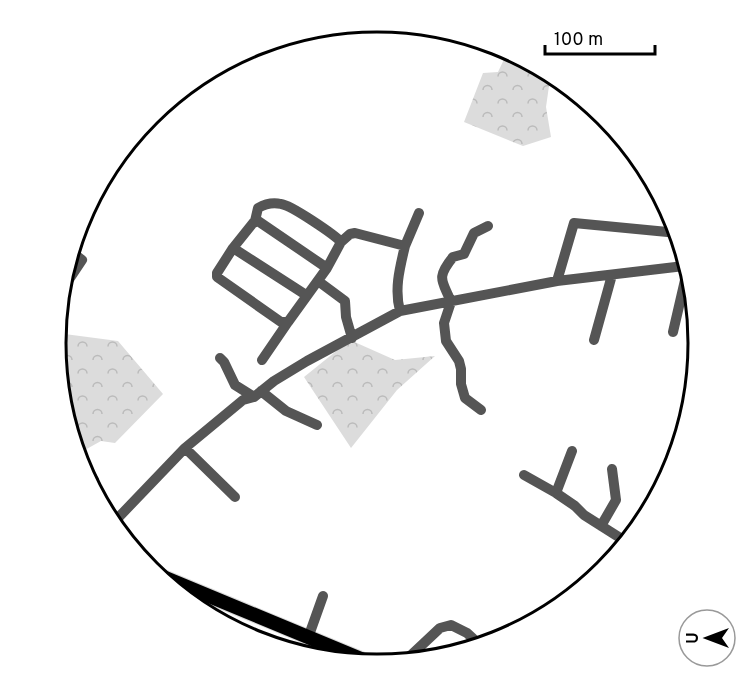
<svg xmlns="http://www.w3.org/2000/svg" width="755" height="686" font-family="Overpass,sans-serif">
<style>
.forest{fill:url(#forest-crowns)}
.lines{fill:none;stroke-linecap:round;stroke-linejoin:round}
.major-casing{stroke:#dbdbdb;stroke-width:16}
.minor{stroke:#555;stroke-width:10}
.major{stroke:#000;stroke-width:14}
.rim{fill:none;stroke:#000;stroke-width:3}
</style>
<defs>
<pattern id="forest-crowns" width="20" height="18" patternUnits="userSpaceOnUse" patternTransform="scale(1.5)"><rect width="20" height="18" fill="#dcdcdc"/><path d="M2 6a3 3 0 1 1 6 0M12 15a3 3 0 1 1 6 0" fill="none" stroke="#bbb"/></pattern>
</defs>
<rect width="100%" height="100%" fill="#fff"/>
<path class="forest" d="M508,51l54,35h-13l-3,21 5,30 -28,9 -59,-24 19,-49 15,-1z
M57,333l61,8 45,53 -48,49 -14,-2 -18,10 -7,-6 -20,-102z
M350,340l45,20 40,-4 -38,34 -46,58 -47,-71z"/>
<g class="lines">
<g class="major-casing">
<path id="major" d="M151,572l222,92"/>
</g>
<path class="minor" d="M341,242l9,-8 5,-1 50,13c-5,21 -11,43 -5,65
M405,246l14,-33
M233,248l-16,25v4l64,45h7l39,-54 14,-26c-6,-7 -50,-37 -60,-38 -8,-2 -16,0 -23,4l-3,13
M68,281l14,-21 -9,-7
M318,281l27,20 1,16 6,21
M557,281l17,-58 104,10
M306,295l-73,-47 20,-25 5,-2 69,47
M673,332l13,-56
M594,340l18,-65
M220,358l4,4 11,23 19,12
M262,360l26,-38
M261,391l25,20 31,14
M481,410l-16,-12 -4,-14v-15l-2,-8 -13,-20 -2,-18 7,-21c-8,-21 -16,-23 2,-45l11,-3 10,-21 14,-7
M185,448l50,49
M524,475l32,18 19,13 9,9 41,26
M92,484l2,-4
M556,493l16,-42
M116,520l69,-72 58,-48 11,-3 20,-16 33,-20 93,-50 157,-30 127,-15
M601,526l15,-26 -4,-31
M308,638l15,-42
M407,659l33,-31 11,-3 16,8 13,12"/>
<use href="#major" class="major"/>
</g>
<path d="M0 0H755V686H0ZM66 343a311 311 0 1 1 622 0a311 311 0 1 1-622 0Z" fill="#fff" fill-rule="evenodd"/>
<path class="rim" d="M66 343a311 311 0 1 1 622 0a311 311 0 1 1-622 0Z"/>
<g transform="translate(707 638) rotate(270)"><circle r="28" fill="#ffffff" stroke="#999999" stroke-width="1.5"/>
<path d="M0-4.5L10 22L0 15L-10 22Z" fill="#000000"/>
<text y="-9" font-size="16" font-weight="bold" text-anchor="middle" fill="#000000">U</text>
</g>
<path d="M545 45v9h110v-9" fill="none" stroke="#000000" stroke-width="3"/>
<text x="554" y="45" font-size="18" fill="#000000" stroke="#ffffff" stroke-width="4.5" paint-order="stroke">100 m</text>
</svg>
